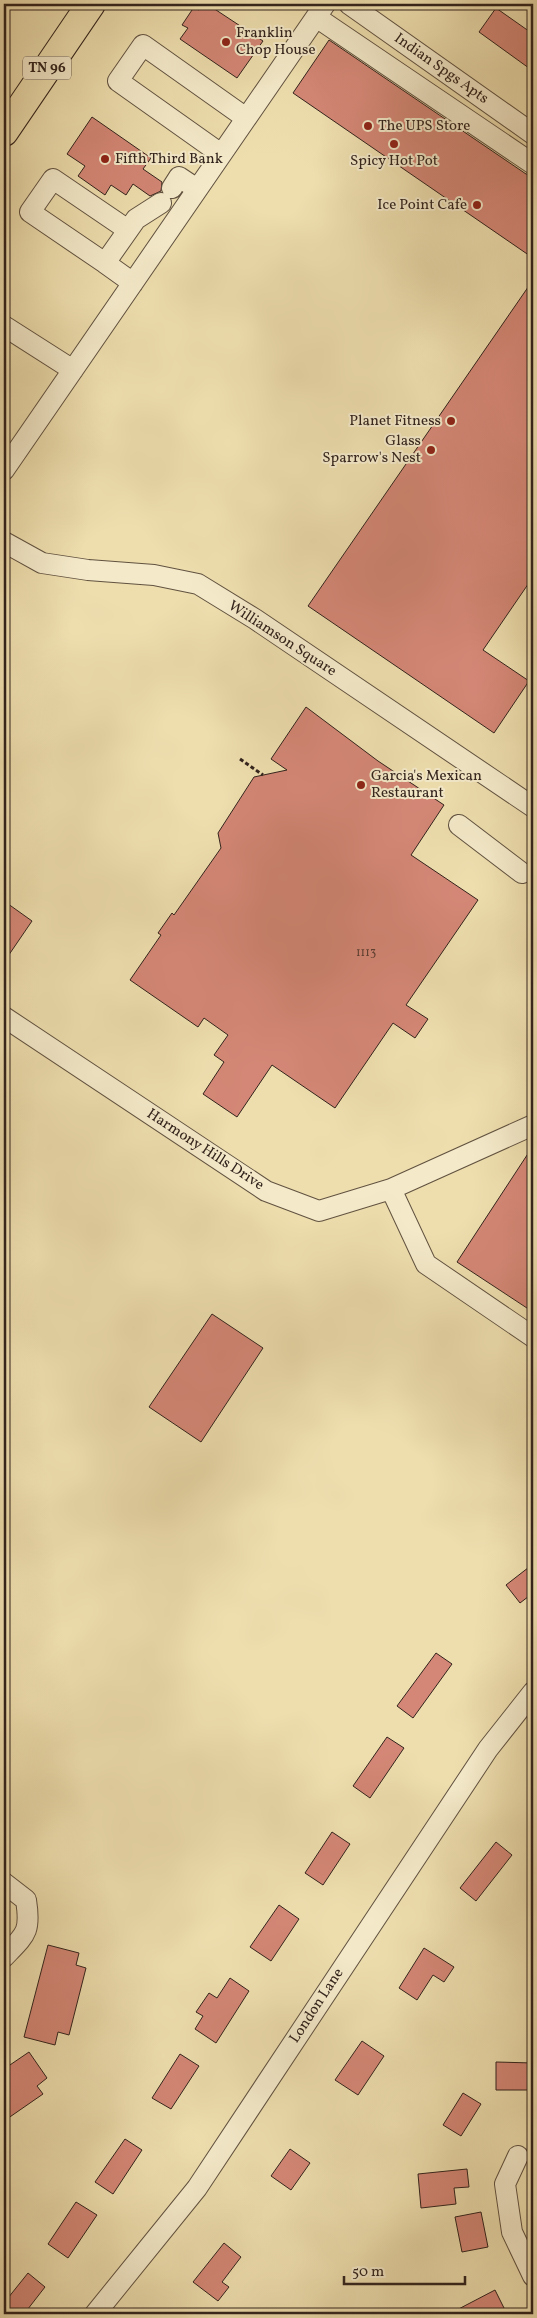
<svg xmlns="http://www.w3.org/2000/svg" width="537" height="2318" font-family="Vollkorn,serif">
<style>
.building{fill:#d48776;stroke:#32231c}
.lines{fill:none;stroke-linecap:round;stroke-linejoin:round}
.minor-casing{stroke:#615240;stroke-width:22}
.highway-casing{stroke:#32231c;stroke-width:30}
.path{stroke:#32231c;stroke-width:3;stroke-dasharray:4 2.5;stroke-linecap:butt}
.minor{stroke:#f4eaca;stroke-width:20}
.highway{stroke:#eedeae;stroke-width:28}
.poi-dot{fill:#8f2418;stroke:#f4eaca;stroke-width:2}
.labels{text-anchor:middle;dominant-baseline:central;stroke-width:4;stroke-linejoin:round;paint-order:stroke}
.number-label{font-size:12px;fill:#5a3c32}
.shield{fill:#f4eaca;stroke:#6c5f50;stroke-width:1}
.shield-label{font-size:14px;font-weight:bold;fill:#32231c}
.poi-label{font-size:15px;fill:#32231c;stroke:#f4eaca;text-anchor:start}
.street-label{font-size:15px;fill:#32231c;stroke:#f4eaca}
</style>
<rect width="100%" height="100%" fill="#eedeae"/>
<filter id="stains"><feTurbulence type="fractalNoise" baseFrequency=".004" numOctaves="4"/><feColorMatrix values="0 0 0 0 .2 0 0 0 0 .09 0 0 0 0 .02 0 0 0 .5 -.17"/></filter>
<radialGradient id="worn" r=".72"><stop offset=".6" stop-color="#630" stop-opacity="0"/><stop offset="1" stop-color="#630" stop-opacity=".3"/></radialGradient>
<path class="building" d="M202,4h5l56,37 -26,37 -57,-39 8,-11 -6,-3 12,-18 5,3z
M496,8l37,26v37l-54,-39z
M329,40l197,134 7,2v82l-240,-165z
M92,117l59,41 -8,11 19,13 -1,9 -11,5 -17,-12 -7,11 -15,-10 -6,10 -27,-19 7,-10 -18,-12z
M533,280v297l-50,73 46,31 -35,52 -186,-127z
M306,707l72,54 66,44 -33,50 67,45 -72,105 22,14 -13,19 -22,-15 -58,85 -63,-43 -35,52 -34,-23 21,-32 -10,-7 14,-20 -24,-17 -6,9 -68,-47 31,-45 -3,-2 14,-20 2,2 47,-67 -3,-15 36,-56 33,-7 -16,-11z
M4,901l28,20 -28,41z
M533,1146v166l-76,-50z
M212,1314l51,34 -62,94 -52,-35z
M533,1564v29l-13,10 -14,-18z
M436,1653l16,11 -39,54 -16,-12z
M387,1737l17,11 -34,50 -17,-12z
M332,1832l18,12 -27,41 -18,-12z
M496,1842l16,13 -36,46 -16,-13z
M279,1905l20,14 -28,42 -21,-14z
M48,1945l31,8 -3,12 10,3 -17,67 -11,-3 -3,13 -31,-8z
M424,1948l30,19 -10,15 -11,-7 -16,25 -18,-12z
M230,1978l19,13 -33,52 -21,-14 8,-13 -7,-4 13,-19 8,5z
M362,2041l22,15 -26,39 -23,-15z
M29,2052l18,26 -10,8 6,8 -39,27v-52z
M180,2054l19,12 -28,43 -19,-11z
M496,2062l37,1v27h-37z
M463,2093l18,11 -20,32 -18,-11z
M125,2139l17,11 -29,44 -18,-12z
M290,2149l20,14 -19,27 -20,-14z
M467,2169l2,18 -15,1 2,16 -35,4 -3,-34z
M76,2202l21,13 -29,43 -20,-14z
M481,2212l7,35 -26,5 -7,-35z
M224,2243l17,14 -19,25 7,5 -11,14 -25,-19z
M28,2273l17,14 -21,27h-20v-11z
M495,2290l12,24h-58z"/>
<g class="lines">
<g class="minor-casing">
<path id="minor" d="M349,4l184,130
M316,17l217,147
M221,154l-103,-73 25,-36 103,73
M172,188l7,-11 18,12
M105,263l-75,-51 23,-33 75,51
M133,283l-28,-20 31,-44 25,-16
M4,326l69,44
M4,470l321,-466
M4,542l38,21 46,7 66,5 44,9 57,35 278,188
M459,825l63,48
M4,1017l262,174 53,20 72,-22 142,-64
M391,1189l35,75 107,73
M4,1883l22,17c5,32 0,34 -22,57
M518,2156l-13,28 7,48 21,44
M95,2314l102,-126 291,-439 45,-57"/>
</g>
<g class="highway-casing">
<path id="highway" d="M4,132l87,-128"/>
</g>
<path class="path" d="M240,759l23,16"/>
<use href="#minor" class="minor"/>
<use href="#highway" class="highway"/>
</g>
<g class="poi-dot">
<circle cx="226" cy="42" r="5"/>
<circle cx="368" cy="126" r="5"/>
<circle cx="394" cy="144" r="5"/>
<circle cx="105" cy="159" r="5"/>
<circle cx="477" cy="205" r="5"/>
<circle cx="451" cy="421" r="5"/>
<circle cx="431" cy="450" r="5"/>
<circle cx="361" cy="785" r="5"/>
</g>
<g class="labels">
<g class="number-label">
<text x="366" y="953">1113</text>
</g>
<rect class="shield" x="23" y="56.5" width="48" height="23" rx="4"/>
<g class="shield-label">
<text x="47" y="68">TN 96</text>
</g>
<g class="poi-label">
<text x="236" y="33">Franklin<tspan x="236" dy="17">Chop House</tspan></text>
<text x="378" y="126">The UPS Store</text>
<text x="115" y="159">Fifth Third Bank</text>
<text x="394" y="161" text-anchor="middle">Spicy Hot Pot</text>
<text x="467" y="205" text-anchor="end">Ice Point Cafe</text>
<text x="441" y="421" text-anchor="end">Planet Fitness</text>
<text x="421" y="441" text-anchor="end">Glass<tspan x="421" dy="17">Sparrow's Nest</tspan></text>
<text x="371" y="776">Garcia's Mexican<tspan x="371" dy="17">Restaurant</tspan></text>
</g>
<g class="street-label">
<text transform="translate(441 69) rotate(35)">Indian Spgs Apts</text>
<text transform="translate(282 639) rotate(33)">Williamson Square</text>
<text transform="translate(205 1150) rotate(33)">Harmony Hills Drive</text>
<text transform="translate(317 2006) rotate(-57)">London Lane</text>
</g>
</g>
<rect width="537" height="2318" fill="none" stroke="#eedeae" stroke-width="20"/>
<rect x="5" y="5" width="527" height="2308" fill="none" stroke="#32231c" stroke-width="2.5"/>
<rect x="10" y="10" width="517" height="2298" fill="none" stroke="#32231c"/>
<path d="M344 2276v8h121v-8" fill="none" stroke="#32231c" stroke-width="2.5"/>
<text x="352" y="2276" font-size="15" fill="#32231c" stroke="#f4eaca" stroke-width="4" paint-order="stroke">50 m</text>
<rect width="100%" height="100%" filter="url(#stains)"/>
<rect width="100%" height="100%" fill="url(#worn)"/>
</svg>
